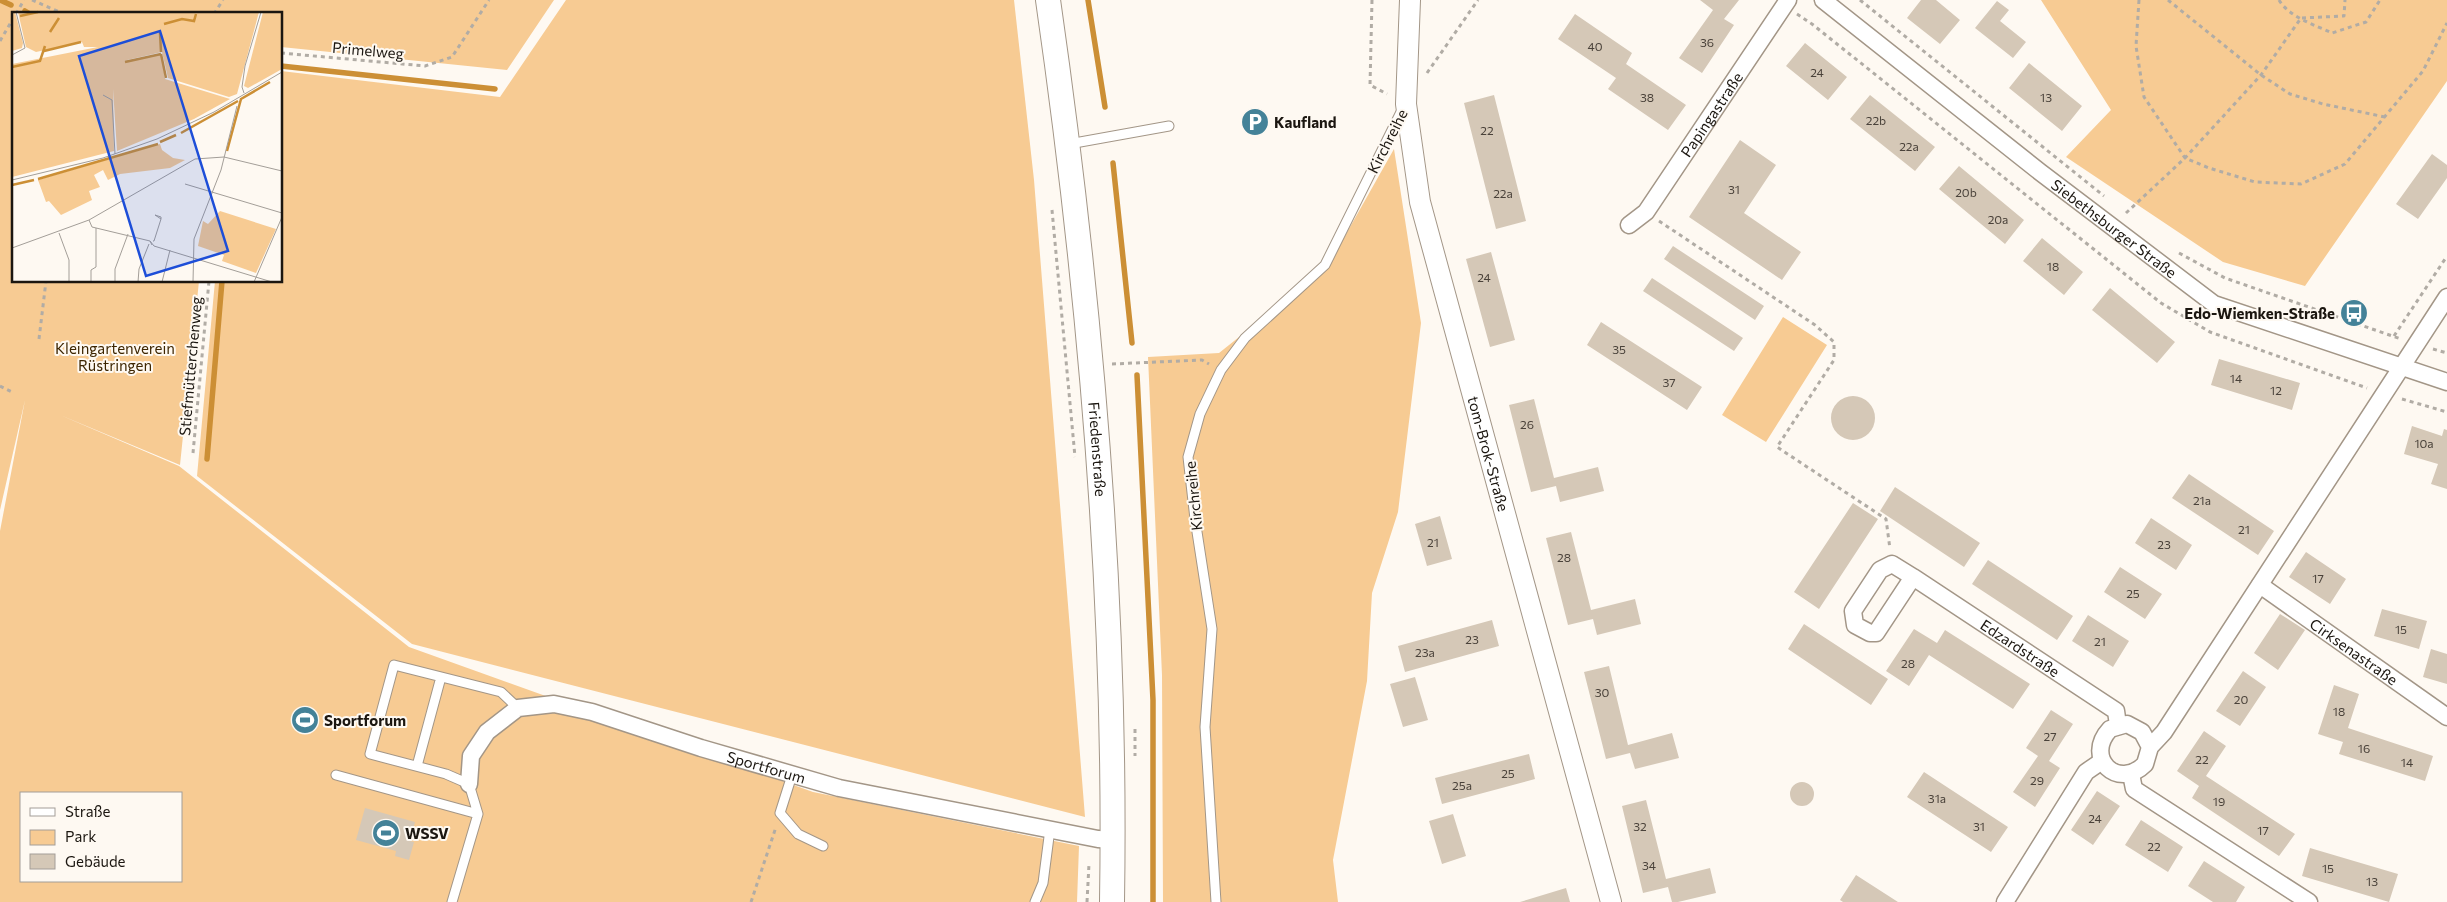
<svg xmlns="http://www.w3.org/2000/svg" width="2447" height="902" font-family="Commissioner,sans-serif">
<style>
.green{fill:#f7cb93;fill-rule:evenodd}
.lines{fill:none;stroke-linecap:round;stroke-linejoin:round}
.stream{stroke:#cc8f35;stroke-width:5.5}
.building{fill:#d5c8b7}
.service-casing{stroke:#a39687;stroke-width:11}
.minor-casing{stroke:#a39687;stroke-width:19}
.tertiary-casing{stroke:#a39687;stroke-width:22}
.secondary-casing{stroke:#a39687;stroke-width:26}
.path{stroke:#b1aca5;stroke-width:3;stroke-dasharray:4 4;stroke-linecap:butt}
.service{stroke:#fff;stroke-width:9}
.minor{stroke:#fff;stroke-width:16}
.tertiary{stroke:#fff;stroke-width:20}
.secondary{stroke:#fff;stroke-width:24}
.labels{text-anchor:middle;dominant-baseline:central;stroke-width:4;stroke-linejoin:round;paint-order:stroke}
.number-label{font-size:12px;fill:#4a423a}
.street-label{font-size:15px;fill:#1b1610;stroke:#fef9f2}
.poi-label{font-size:15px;font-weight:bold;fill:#1b1610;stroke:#fef9f2;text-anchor:start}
.park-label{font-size:15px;fill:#3d2500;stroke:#fef9f2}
.inset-river{fill:none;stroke:#cc8f35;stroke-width:2.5}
.inset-road{fill:none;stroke:#a39e98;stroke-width:1}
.view{fill:#1d4ed8;fill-opacity:0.15;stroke:#1d4ed8;stroke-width:2.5}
.inset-edge{fill:none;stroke:#1b1610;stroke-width:2.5}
</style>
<rect width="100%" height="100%" fill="#fef9f2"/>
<path class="green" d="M0,0h554l-47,70 -226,-23v-33h-267v267h185l-19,184 -120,-50 119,51 230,181 404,145 266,54 -2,56h-1077v-371l25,-131 -25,110zM21,793h160v88h-160z
M566,0h448l20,180 51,637 -673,-173 -215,-168 18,-195h66v-210l219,26z
M2041,0h406v81l-142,205 -82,-24 -157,-105 45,-47z
M1394,149l27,174 -23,189 -26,81 -5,88 -34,179 5,42h-175l-1,-227 -14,-318 71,-4 109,-87z
M1783,317l44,28 -61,97 -44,-27z"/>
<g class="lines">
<path class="stream" d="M0,0l11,5
M1088,0l17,107
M25,11l5,3
M281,66l214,23
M1113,163l19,180
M1137,375l16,325v202
M207,459l15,-178"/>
</g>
<path class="building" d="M1700,0h39l-15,19 10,6 -32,48 -23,-15 34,-48z
M1921,0h15l24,20 -20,24 -33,-26z
M1997,1l12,9 -9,11 26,21 -13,16 -38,-30z
M1575,14l57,39 -6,11 60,41 -18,25 -60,-41 8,-11 -58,-39z
M1805,43l42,34 -19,23 -42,-34z
M2029,63l53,43 -20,25 -53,-43z
M1494,95l32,126 -30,8 -32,-126z
M1870,95l65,52 -20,24 -65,-52z
M1740,140l36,25 -32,48 57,39 -19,28 -93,-63z
M2432,154l15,11v13l-29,41 -22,-15z
M1959,166l65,54 -19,24 -66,-55z
M2042,238l41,34 -19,23 -41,-34z
M1673,246l91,60 -9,14 -91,-61z
M1491,252l24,88 -25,7 -24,-88z
M1652,278l91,60 -9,13 -91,-60z
M2110,288l65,54 -18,21 -65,-53z
M1601,322l101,65 -15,23 -100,-65z
M2219,359l81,24 -8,27 -81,-25z
M1831 418a22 22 0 1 1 44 0a22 22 0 1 1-44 0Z
M1534,399l20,79 44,-11 6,24 -44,11 -4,-16 -25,6 -22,-87z
M2412,426l30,10 2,-7 3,1v59l-16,-5 7,-20 -34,-10z
M2189,474l85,57 -16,24 -86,-57z
M1895,487l85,56 -16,24 -84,-56z
M1853,503l25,16 -59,90 -25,-17z
M1440,516l12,43 -25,7 -12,-42z
M2151,518l41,27 -16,25 -41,-27z
M1571,532l20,78 44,-11 6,25 -44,11 -4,-16 -25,6 -22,-87z
M2306,552l40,27 -16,25 -41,-27z
M1988,560l85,56 -16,24 -85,-56z
M2120,567l42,27 -17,25 -41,-27z
M2382,609l45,12 -8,28 -45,-13z
M2280,614l25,16 -27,40 -24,-17z
M2088,615l41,26 -16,26 -41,-26z
M1492,620l7,26 -94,26 -7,-26z
M1804,624l84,55 -17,26 -83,-56z
M1914,629l23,14 8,-13 85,54 -17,25 -84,-54 -20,31 -23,-15z
M2431,649l16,5v30l-24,-7z
M1609,666l19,79 44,-12 7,25 -44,11 -5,-16 -24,6 -22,-87z
M2243,671l23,16 -26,39 -24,-15z
M1415,677l13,43 -25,7 -13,-43z
M2334,685l25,9 -11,34 85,28 -8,25 -86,-27 4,-12 -25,-8z
M2051,710l22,14 -24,37 11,7 -25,39 -22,-15 25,-36 -12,-8z
M2204,731l22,15 -20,30 89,58 -16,22 -87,-58 7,-12 -22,-15z
M1529,754l6,25 -93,25 -7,-26z
M1924,772l84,55 -17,25 -84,-55z
M1790 794a12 12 0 1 1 24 0a12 12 0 1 1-24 0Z
M2097,791l23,15 -27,39 -22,-15z
M1646,800l20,79 44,-11 6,25 -38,9h-6l-4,-15 -25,6 -21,-87z
M365,808l50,14 -5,19 4,1 -5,18 -14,-4 1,-5 -40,-11z
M1453,814l13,42 -24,8 -13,-43z
M2141,820l42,27 -15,25 -43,-27z
M2310,848l88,26 -9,28 -87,-26z
M2204,861l41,26 -9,15h-23l-25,-16z
M1856,875l42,27h-55l-3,-2z
M1566,888l4,14h-50z"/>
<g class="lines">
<g class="service-casing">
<path id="service" d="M1069,144l100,-18
M417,766l24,-89
M336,775l142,39
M792,775l-12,38 18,21 25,12
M452,902l26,-88 -9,-30 -23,-10 -76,-20 24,-89 107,27 17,16
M1035,902l8,-19 7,-54
M1216,902l-11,-175 7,-98 -17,-110 -7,-62 12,-43 21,-44 24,-32 80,-73 78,-157"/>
</g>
<g class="minor-casing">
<g id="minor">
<path id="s1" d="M1823,0l217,172 174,132 233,78"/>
<path id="s2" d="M1629,225l17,-13 142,-212"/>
<path id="s3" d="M1913,577l-37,56h-6l-15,-8 -2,-14 27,-41 12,-6 21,13 203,134 2,14"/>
<path id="s4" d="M2260,585l187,132"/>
<path d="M2150,747l-8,-15 -15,-8 -17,5c-27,29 8,62 35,35l5,-17 14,-15 283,-435"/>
<path d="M2131,774l3,15 175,113"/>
<path id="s5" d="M469,784l2,-28 16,-24 31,-24 36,-4 38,8 109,36 138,40 259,51 15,1"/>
<path d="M2005,902l81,-130 16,-11"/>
</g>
</g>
<g class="tertiary-casing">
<g id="tertiary">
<path id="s6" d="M1410,0l-4,104 14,98 191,700"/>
</g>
</g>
<g class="secondary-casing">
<g id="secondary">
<path id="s7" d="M1048,0c43,299 69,600 64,902"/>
</g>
</g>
<path class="path" d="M32,0l32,14
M1372,0l-2,85 17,9
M1860,0l244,196
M2139,0l-3,46 8,51 41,61 24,10 46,14 46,2 44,-20 78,-93 24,-48
M2168,0l93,75 29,19 33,10 62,13
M2279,0c10,17 36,25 53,33l34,-11 14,-22
M16,14l8,-14
M214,14l9,-14
M1797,14l15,10 349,279 49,29 157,56
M2302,18l42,-2 1,-16
M0,41l14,-24
M281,53l144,13 27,-9 37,-57
M1427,73l51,-73
M1052,210l23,247
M2126,213l59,-55 76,-83 40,-57
M1659,221l156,104 19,17v18l-57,87 109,72 4,30
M2179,253l46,25 176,61
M2394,336l53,-80
M39,339l7,-58
M2433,349l14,4
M1112,364l90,-4 7,4
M0,386l14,7
M2402,399l45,13
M193,453l16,-172
M1135,729v27
M751,902l25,-75
M1087,902l2,-38"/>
<use href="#service" class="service"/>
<use href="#minor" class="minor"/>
<use href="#tertiary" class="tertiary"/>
<use href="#secondary" class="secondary"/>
</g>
<defs>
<g id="parking-disc" transform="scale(1.4375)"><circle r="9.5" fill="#448298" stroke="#fef9f2"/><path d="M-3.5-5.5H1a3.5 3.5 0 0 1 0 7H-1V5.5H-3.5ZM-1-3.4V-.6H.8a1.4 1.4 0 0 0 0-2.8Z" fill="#fff"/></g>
<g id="bus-disc" transform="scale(1.4375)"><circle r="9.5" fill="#448298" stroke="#fef9f2"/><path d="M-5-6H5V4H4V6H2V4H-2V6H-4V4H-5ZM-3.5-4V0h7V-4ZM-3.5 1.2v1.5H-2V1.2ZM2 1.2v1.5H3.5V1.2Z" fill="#fff"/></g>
<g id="stadium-disc" transform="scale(1.4375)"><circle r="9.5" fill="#448298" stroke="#fef9f2"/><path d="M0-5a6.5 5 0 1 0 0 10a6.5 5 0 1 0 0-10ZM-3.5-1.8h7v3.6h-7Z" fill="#fff"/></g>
</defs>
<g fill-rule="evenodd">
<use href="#parking-disc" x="1255" y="122"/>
<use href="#bus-disc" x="2354" y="313"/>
<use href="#stadium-disc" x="305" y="720"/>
<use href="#stadium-disc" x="386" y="833"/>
</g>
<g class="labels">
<g class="number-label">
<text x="1707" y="42">36</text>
<text x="1595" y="46">40</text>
<text x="1817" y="72">24</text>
<text x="1647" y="97">38</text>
<text x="2046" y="97">13</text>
<text x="1876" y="120">22b</text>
<text x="1487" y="130">22</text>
<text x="1909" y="146">22a</text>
<text x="1734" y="189">31</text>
<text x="1966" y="192">20b</text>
<text x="1503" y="193">22a</text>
<text x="1998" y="219">20a</text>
<text x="2053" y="266">18</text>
<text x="1484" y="277">24</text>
<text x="1619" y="349">35</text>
<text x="2236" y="378">14</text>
<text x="1669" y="382">37</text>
<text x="2276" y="390">12</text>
<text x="1527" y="424">26</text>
<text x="2424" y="443">10a</text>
<text x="2202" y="500">21a</text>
<text x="2244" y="529">21</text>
<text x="1433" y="542">21</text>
<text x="2164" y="544">23</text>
<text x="1564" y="557">28</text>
<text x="2318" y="578">17</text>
<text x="2133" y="593">25</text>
<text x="2401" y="629">15</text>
<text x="1472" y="639">23</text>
<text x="2100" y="641">21</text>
<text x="1425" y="652">23a</text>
<text x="1908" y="663">28</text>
<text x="1602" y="692">30</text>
<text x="2241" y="699">20</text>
<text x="2339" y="711">18</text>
<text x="2050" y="736">27</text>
<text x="2364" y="748">16</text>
<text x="2202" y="759">22</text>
<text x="2407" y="762">14</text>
<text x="1508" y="773">25</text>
<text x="2037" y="780">29</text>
<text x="1462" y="785">25a</text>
<text x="1937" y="798">31a</text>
<text x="2219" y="801">19</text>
<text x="2095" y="818">24</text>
<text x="1640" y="826">32</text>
<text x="1979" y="826">31</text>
<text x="2263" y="830">17</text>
<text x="2154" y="846">22</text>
<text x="1649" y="865">34</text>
<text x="2328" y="868">15</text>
<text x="2372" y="881">13</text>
</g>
<g class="street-label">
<text transform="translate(368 50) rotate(5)">Primelweg</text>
<text stroke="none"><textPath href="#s2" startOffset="139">Papingastraße</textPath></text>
<text transform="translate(1387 141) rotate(-63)">Kirchreihe</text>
<text stroke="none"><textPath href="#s1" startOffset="370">Siebethsburger Straße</textPath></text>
<text transform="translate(190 366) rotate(-85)">Stiefmütterchenweg</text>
<text stroke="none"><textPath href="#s7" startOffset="452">Friedenstraße</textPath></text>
<text stroke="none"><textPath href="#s6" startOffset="464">tom-Brok-Straße</textPath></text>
<text transform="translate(1193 496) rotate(-96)">Kirchreihe</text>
<text stroke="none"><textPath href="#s3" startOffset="320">Edzardstraße</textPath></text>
<text stroke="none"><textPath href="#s4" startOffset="115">Cirksenastraße</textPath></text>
<text stroke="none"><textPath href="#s5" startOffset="354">Sportforum</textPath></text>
</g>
<g class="poi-label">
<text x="1274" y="122">Kaufland</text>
<text x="2335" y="313" text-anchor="end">Edo-Wiemken-Straße</text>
<text x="324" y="720">Sportforum</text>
<text x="405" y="833">WSSV</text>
</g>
<g class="park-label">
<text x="115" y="348">Kleingartenverein<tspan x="115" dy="17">Rüstringen</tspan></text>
</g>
</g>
<g transform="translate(12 12)">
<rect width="270" height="270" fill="#fef9f2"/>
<path d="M0,0h3l8,31 -1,5 -10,3zM6,0h241l-22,82 -8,3 -61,-19 -6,-26 -39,9 38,-7 4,25 65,20 -36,20 -77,32 -4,-62 1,62 -102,26v-113l86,-17h-14l-2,-5 -46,10 -10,-5zM251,0h19v57l-34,19 -4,-2zM148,132l2,6 11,8 12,2 -15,8 -50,6 -12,6 -5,-10 -9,5 6,12 -11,4 3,9 -31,15 -12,-14 -3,1 -8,-22zM208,199l56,18 -20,44 -34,-12 2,-6 -26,-9 5,-25 5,3z" fill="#f7cb93"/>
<path class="inset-river" d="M8,4l18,-4M152,12l18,-5 12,2 2,-7M38,20l9,-14M148,21l1,19M32,39l37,-9M149,42l5,24M113,50l36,-8M0,55l28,-6 5,-15M169,121l57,-32M148,130l16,-7M215,139l14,-52 29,-17M26,167l120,-35M0,173l22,-5"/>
<path class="inset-road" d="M0,43l13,-7 -9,-36M232,81l-2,-6 3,-21 16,-54M91,83l9,5 3,54M0,168l91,-22 54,-19 57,-27 68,-40M173,172l97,29M77,208l3,7 58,14M47,221l10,27v22M141,229h1l7,-22v-2l-6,-2 6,4M140,233l-2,-4 4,5 118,36M0,236l77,-28 106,-61 29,-2 58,14M79,270v-12l5,-3v-39M103,270v-13l13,-35M126,270l1,-13 10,-25M150,270l8,-32M181,270l1,-43 27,-69 16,-64M242,270l28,-65"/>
<path class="view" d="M148,19l68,220 -82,25 -67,-220z"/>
<rect width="270" height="270" class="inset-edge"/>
</g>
<rect x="20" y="792" width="162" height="90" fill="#fef9f2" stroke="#a39e98"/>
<rect x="30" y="808" width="25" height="8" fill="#ffffff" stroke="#a39e98"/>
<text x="65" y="817" font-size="15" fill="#1b1610">Straße</text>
<rect x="30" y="830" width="25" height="15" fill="#f7cb93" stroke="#a39e98"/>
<text x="65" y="842" font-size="15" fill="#1b1610">Park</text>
<rect x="30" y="854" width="25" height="15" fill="#d5c8b7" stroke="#a39e98"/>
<text x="65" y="867" font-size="15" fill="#1b1610">Gebäude</text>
</svg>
